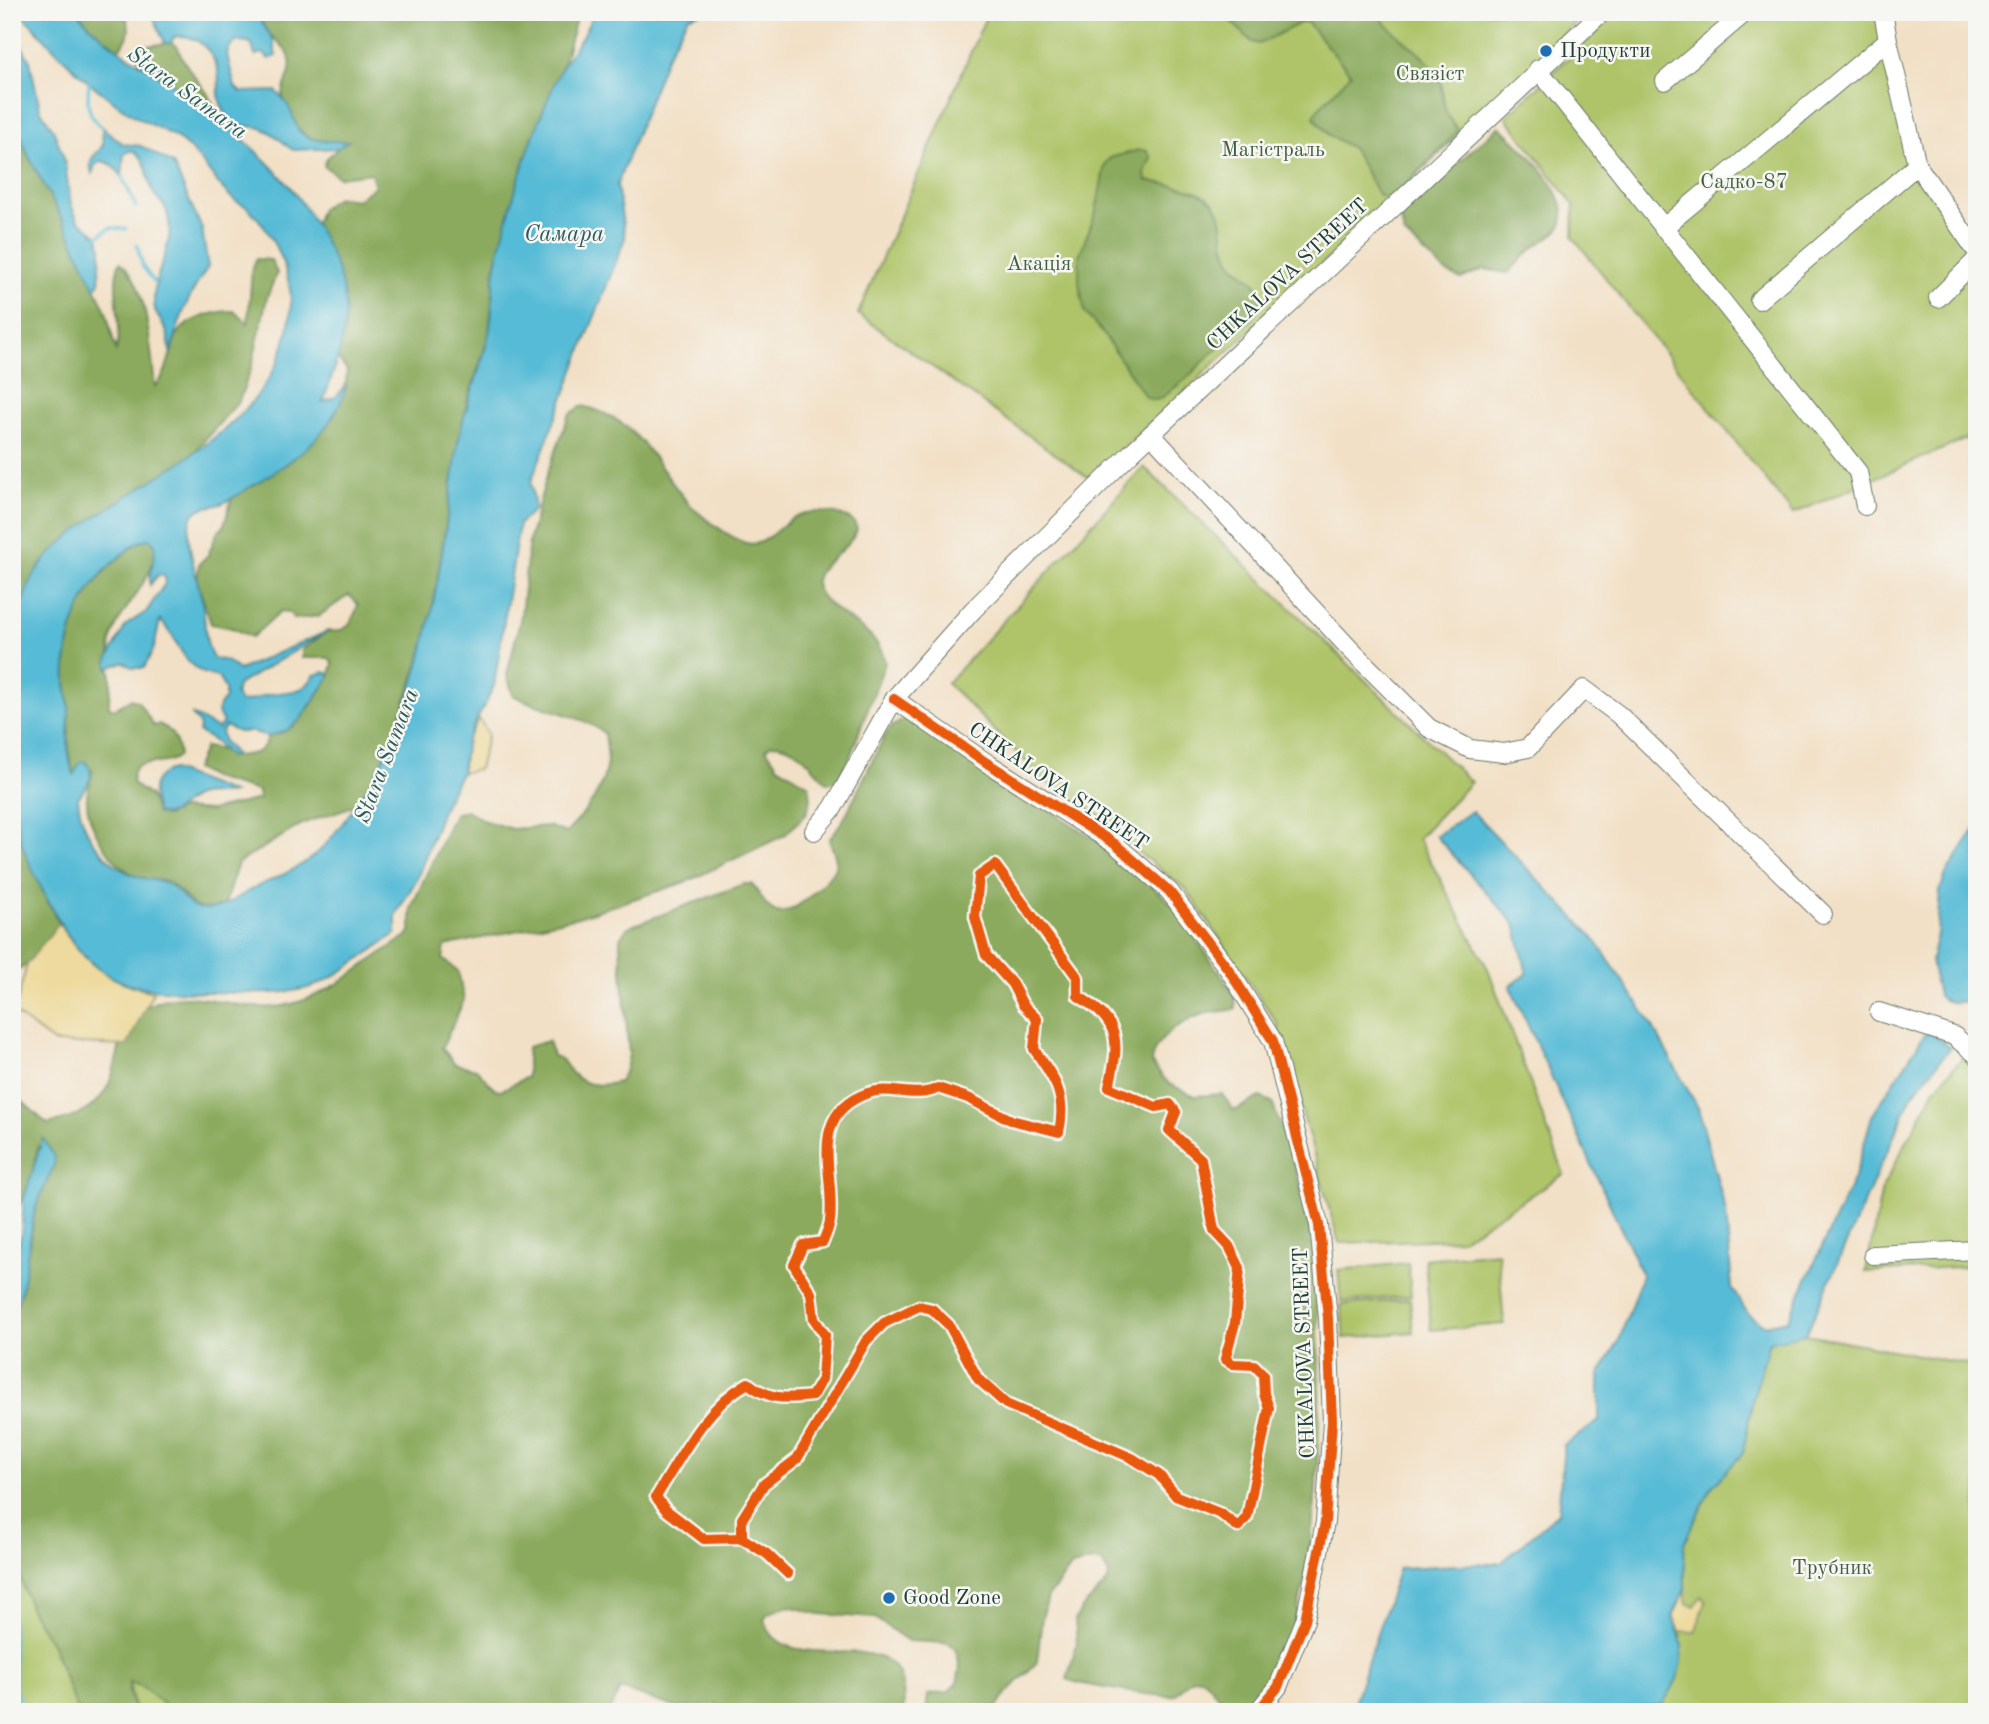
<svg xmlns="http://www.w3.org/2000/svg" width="1989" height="1724" font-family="'Old Standard TT',serif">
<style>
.green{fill:#afc469;stroke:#67804e;stroke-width:2}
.forest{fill:#8baa5d;stroke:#557448;stroke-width:2}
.sand{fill:#eeda9e;stroke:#868c69;stroke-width:2}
.water{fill:#57bbd6;stroke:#3b7c85;stroke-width:2}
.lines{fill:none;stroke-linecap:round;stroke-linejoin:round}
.stream{stroke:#57bbd6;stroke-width:3.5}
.minor-casing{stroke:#697667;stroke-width:20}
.minor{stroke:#fff;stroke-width:18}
.cycleway-casing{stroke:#f6f6f2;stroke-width:15}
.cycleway{stroke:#e8590c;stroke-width:10}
.poi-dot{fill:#1f6fb2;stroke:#f6f6f2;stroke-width:2.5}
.labels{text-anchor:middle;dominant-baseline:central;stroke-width:5;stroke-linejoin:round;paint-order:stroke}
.poi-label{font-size:21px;fill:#1f3d34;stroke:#f6f6f2;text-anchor:start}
.park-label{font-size:21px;fill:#435f41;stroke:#f6f6f2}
.street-label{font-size:21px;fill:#1f3d34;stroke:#f6f6f2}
.water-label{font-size:23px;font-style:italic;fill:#2d5c5c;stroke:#f6f6f2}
</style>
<rect width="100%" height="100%" fill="#f6f6f2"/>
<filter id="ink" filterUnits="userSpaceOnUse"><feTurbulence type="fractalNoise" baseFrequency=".0143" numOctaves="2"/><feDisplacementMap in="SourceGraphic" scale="14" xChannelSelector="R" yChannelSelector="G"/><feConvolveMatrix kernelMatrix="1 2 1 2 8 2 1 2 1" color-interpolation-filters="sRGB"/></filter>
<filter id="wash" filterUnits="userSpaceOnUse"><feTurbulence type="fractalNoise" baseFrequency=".00686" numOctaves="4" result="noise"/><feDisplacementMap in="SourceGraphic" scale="28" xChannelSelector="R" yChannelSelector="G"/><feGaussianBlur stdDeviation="1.57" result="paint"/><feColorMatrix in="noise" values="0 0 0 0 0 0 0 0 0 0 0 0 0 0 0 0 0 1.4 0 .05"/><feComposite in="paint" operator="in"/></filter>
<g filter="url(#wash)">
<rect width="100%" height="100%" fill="#f2e0c6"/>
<path class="green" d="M988,12h599l-193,185 -304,282 -232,-165z
M1617,12h262l33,152 65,98v172l-184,80 -220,-277 1,-32 -68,-88z
M1144,467l327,315 -53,56 70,131 76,205 -102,65 -123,4 -62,-220 -91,-134 -143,-110 -96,-96z
M1977,1042v224l-111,6 16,-84 54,-101z
M1498,1252l6,72 -73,6 -6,-71z
M1408,1263l3,33 -70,6 -3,-32z
M1410,1299l3,33 -69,6 -3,-33z
M1806,1334l171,32v346h-371l76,-75 -9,-21 12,-27 -1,-46 27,-55 32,-35 9,-51 17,-61z
M12,1527l2,31 17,53 21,34 26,67h-66z
M129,1681l12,5 32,26h-38z"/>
<path class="forest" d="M77,12h46c9,13 8,29 -6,37l-23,-17z
M260,12h318l-14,49 -32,78 -37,128 -6,69 -21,63 -9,42 -30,192 -42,122 -31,50 -52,18 -66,40 -14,43c-41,9 -28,-7 -55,-23 -8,-5 -17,-2 -26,-4 -28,-8 -54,-49 -56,-77 -1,-11 5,-22 5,-33l-17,7c-9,-24 -6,-44 -6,-68 0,-9 -2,-18 -3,-27 -1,-49 15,-91 53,-123 10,-8 18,-18 31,-19l5,5c2,35 -33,60 -43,93 -4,16 -2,27 -1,43 1,9 -3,17 -2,27l6,2 15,-10 8,2 16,25 5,-2c14,6 18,17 20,31 -16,17 -52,-4 -46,29l17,12 7,18 9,2 16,-7 28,2 49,-12 -1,-8 -46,-13 -17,-9 10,-22 18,3 7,7c18,-4 32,1 38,-20 7,-2 15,-4 21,-8 14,-9 41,-49 44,-65l-4,-6h-27v-8l26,-19c19,3 25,-10 30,-27l-9,-9 -30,21 -25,3 -5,-7 -8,-1 -29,26 -20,-9 -21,-4 -14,-43 2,-17 9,-9 10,-24 5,-3 9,-30c50,-30 113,-64 115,-128l-10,-12c16,-51 0,-88 -23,-132l7,-17 17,-12 19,3 18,-14 -4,-13 -32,4 -15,-11 3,-8 19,-17c-30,1 -44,1 -56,-28 -2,-4 -6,-11 -7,-15 -1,-15 12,-26 6,-42 -6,-16 -29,-21 -29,-44z
M1222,12h154c16,23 42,36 59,58 10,13 6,28 11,42 3,6 9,13 12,19l-58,60 -14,7 -7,-2 -26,-47 -24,-14 -15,-18 3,-7 34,-36 -44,-52 -7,1 -41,21 -7,-2z
M171,43l7,4c6,24 36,46 37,65l-6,-1 -69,-49 -3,-8 5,-8z
M12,114l16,41 38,71 40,85 10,40c9,-28 -7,-64 4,-89 29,21 30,90 35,124 13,-12 13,-28 19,-44 7,-23 39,-31 60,-31l14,12 4,-53 4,-11 15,1 6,13 -10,24 -15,69 -13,35 -51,58 -114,74 -40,42 -12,30 -5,37 25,249 17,32 -32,41 -15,11z
M1499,126c19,17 82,74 59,104 -5,6 -15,10 -22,16 -10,8 -19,18 -28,27l-24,-4 -23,10 -15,-7 -42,-38 -4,-20z
M1139,150l8,1 4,7 -6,14 1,8c25,7 65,5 74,35 4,14 2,30 9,43 11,19 26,16 33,40l-10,21 -26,20 -40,40 -26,20 -8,1 -7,-4 -43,-64 -17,-19 -6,-31v-26l17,-44 9,-48 5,-6z
M582,406c59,13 72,59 108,99 14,14 30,25 48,35 27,14 37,-14 59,-24 15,-7 45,-4 57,6l3,7c-5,20 -43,36 -41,54 5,32 64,41 69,80l-37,99 -12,19 -8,2c-19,-18 -29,-39 -57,-39l-5,5 12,17 31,19 2,14 -5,15 -21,21 -99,47 -108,35 -133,29 -2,13 15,12 6,29 -22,48 13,16 21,5 19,20 7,1 25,-13v-30l21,-6 5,15c13,3 12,11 21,19 11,12 31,11 45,7l7,-13 3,-14 -9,-109v-8l8,-11 116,-43h7c10,8 12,23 25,28 17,5 53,-31 59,-45 3,-9 -3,-19 -6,-27l16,-23 38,-78 8,-12 16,-9 206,133 61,55 60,88 2,14c-9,4 -18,3 -28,5 -22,5 -55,25 -57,50l18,21 26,12 27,-2 12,17 26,-14 12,5c11,34 27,70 34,106 19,99 30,429 -57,494 -33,22 -36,-37 -59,-22 -6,4 -10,12 -16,15 -9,4 -101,-11 -107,-16l10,-36 -2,-23 8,-13 25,-25 1,-7 -7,-13 -8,-1 -22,5 -24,31 -6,21 -5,44 -31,32 -12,18h-68l2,-17 20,-3 9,-9 3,-15 -3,-14 -3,-7 -6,-4 -40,-2 -33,-23 -56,-4 -30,-8 -21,7 -4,6c19,71 151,-14 139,93h-154l-33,-8 -38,4 -58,-19 -11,23h-436l-32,-26 -12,-4v11l6,19h-57l-26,-67 -21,-34 -17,-53 -2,-240 9,-25 14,-84 19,-44 -16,-19 -7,33 -19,42v-129l35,32c95,-17 50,-88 99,-117 44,-26 91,8 137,-1 49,-9 83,-45 124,-70l4,-6v-22l43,-94 12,-4 19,11 27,8 36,-3 18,7c27,-27 50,-60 38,-100 -25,-20 -62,-22 -91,-38l-6,-20 14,-59 8,-76 19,-69 21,-56z"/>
<path class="sand" d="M479,719l9,15 -9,35 -18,4 6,-34z
M59,923c26,41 47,57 94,69l-26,54 -72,-3 -41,-30 13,-49z
M1685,1591l2,13 8,2 6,-10 5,6 -11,30 -15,-1 -7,-15z"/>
<path class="water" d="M12,12h65c26,30 57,48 91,69 20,12 38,28 56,42h7c-2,-5 -7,-12 -10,-19 -4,-10 -1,-23 -3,-34 -6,-20 -22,-38 -44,-33l-3,6h-6l-14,-31h104l18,28 3,16 -7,3 -6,-6 -8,2 -4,-12c-11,-4 -22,-2 -24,12l8,32 6,5 35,-1c33,30 1,53 72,50l-10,7 -45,2c-18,-14 -28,-27 -53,-23l2,11c18,18 37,34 52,54 24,32 55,86 51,127 -2,29 -13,56 -22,83l13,-5 11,-12c-14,48 -50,74 -92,99 -10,6 -21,14 -32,19 -13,6 -28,0 -33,20 -5,16 7,55 11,73 5,19 2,46 12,62l13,3 13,9 89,-39 -90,54 -3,9 5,8c12,0 17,-5 28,-7 18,-5 36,1 46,-20l11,-3 6,3 -31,45 -13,10 -19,7 -13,-5h-17l-12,-6 -5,6 3,10 12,13 -6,2 -16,-16 -15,-9 1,-6 -9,-12 27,15 5,-7 -5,-9 1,-8 6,-6v-10l-7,-12c-37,-5 -37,-37 -58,-57l-6,28 -10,20h-11l-9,-6 -16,6v-9l18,-34 20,-13 20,-30 -2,-7h-6l-8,10c-1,-15 6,-27 5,-41l-5,-5c-13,1 -22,11 -32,19 -37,32 -55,77 -52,126 1,9 3,18 3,27 0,23 -4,42 5,64l5,-12 6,-2c12,15 3,23 -7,37 3,40 35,78 76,82 28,2 29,32 55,29 18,-2 33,-15 49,-23 21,-9 41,-18 58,-32 12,-10 22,-25 31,-37 81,-104 92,-249 111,-374 6,-37 22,-70 30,-105 6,-24 3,-49 8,-73 14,-65 35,-129 62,-190 11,-24 27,-35 35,-63h109l-14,5 -21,38 -50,130 8,53 -94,244 4,27 -16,15 -25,162 -27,53 -6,34 -17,32 -27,74 -21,35v20c-21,13 -63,47 -85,53 -33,10 -73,5 -108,5 -78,-1 -111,-9 -150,-82 -11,-20 -22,-41 -30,-63 -14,-39 -9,-89 -8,-130 0,-45 -4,-104 20,-144 14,-22 36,-38 56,-53 79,-56 198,-103 200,-217 0,-31 -20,-75 -44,-96 -4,-3 -10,-4 -14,-8 -19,-16 -30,-41 -51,-57 -14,-11 -32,-17 -47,-26 -15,-9 -30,-21 -44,-32 -26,-21 -47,-47 -71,-71l-5,6 4,22 11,20 10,48 13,20 11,29 7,47 7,15 20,16 3,12 -2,36 -4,4 -29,-62 -38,-71 -16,-41z
M102,127l21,17 18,2 32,18 29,65 6,38c-20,29 -30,53 -37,87 -2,-8 -2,-19 -6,-26 -3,-7 -9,-12 -10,-19 -7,-36 25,-61 11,-100 -3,-6 -10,-11 -13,-17 -8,-17 -3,-31 -21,-42l-8,4 -2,22 -11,-12 -9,-3 -7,4 -3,9c-5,-18 3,-16 11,-29z
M173,770l59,23c-11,2 -25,0 -35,3 -17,6 -20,23 -40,17 -7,-20 -7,-38 16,-43z
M1472,811l121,126 54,80 51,91 28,104 6,77 17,26 15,10 24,-5 67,-144 17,-60 55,-85 24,16 -39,48 -106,239 -37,8 -17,60 -9,51 -32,35 -27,55 1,46 -12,27c16,37 11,56 -10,88l-57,8h-255l48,-144 102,-5 57,-50 6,-68 35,-24v-46l19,-32 24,-68 -132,-289 17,-12 -12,-50 -79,-88z
M1977,826v170c-13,7 -27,10 -39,0l-7,-35 6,-27 3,-44 6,-16z
M43,1138l12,20 -1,7 -19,44 -14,84 -9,25v-53l9,-29 3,-38z"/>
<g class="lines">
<path class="stream" d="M89,83c-2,18 -3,32 13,44
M122,176l14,31
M98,236l12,-8 16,1
M137,245l6,22 11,15
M12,1618l3,69 8,25"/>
</g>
</g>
<g filter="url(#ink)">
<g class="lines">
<g class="minor-casing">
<path id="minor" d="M1538,69l320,403 7,34
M1665,81l81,-69
M1917,165l60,87
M1663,228l225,-188 -5,-28
M1938,298l39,-39
M1759,300l158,-135 -29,-125
M1151,434l199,215 79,79 41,21 34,4 24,-5 56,-59 35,26 204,199
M894,699l93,64 128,81 54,47 60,79 44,71 46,184 9,93 4,103 -7,101 -20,98 -27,67 -21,25
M814,831l19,-23 61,-109 79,-89 157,-156 472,-442
M1879,1012l75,24 23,19
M1873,1255l104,-5"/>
</g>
<use href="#minor" class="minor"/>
<g class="cycleway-casing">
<path id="cycleway" d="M894,699l93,64 128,81 54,47 60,79 44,71 46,184 9,93 4,103 -7,101 -20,98 -27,67 -21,25
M742,1538l-38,1 -38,-29 -10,-13c26,-42 48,-89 92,-114 21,17 37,16 64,13l10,-17 3,-44 -11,-16 -3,-26 -17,-28 9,-20 20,-3c2,-6 6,-14 7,-21 6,-48 -25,-106 38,-128 24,-8 48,7 70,-5l30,10 43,22 48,12c8,-36 -4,-53 -25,-83l3,-30 -14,-14 -11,-21 -26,-29 -11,-38 4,-41 16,-11 83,113v18c43,26 42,45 31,91l47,20 14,-3 6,8 -7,18 32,29 13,71 15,16 11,22 -5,55 -10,36 8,5 21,1 9,9 1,20 5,14 -22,109 -9,10 -17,-13 -45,-18 -17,-21 -27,-17 -126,-54 -28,-25 -29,-54 -17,-16 -13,-3 -35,17 -18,18 -69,118 -33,25 -22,35v19l25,16 21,20"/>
</g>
<use href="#cycleway" class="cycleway"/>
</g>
</g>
<g class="poi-dot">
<circle cx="1546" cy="51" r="7"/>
<circle cx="889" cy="1598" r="7"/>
</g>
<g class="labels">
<g class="poi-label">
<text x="1560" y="51">Продукти</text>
<text x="903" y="1598">Good Zone</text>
</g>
<g class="park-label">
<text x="1430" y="74">Связіст</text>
<text x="1273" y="150">Магістраль</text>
<text x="1744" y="182">Садко-87</text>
<text x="1039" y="264">Акація</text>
<text x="1832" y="1568">Трубник</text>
</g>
<g class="street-label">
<text transform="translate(1288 275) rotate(-43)">CHKALOVA STREET</text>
<text transform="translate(1058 787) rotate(34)">CHKALOVA STREET</text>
<text transform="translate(1305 1353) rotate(-92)">CHKALOVA STREET</text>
</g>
<g class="water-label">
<text transform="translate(187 93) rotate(36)">Stara Samara</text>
<text x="564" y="234">Самара</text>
<text transform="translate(387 756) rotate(-69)">Stara Samara</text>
</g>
</g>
<rect width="1989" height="1724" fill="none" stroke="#f6f6f2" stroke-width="42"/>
</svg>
